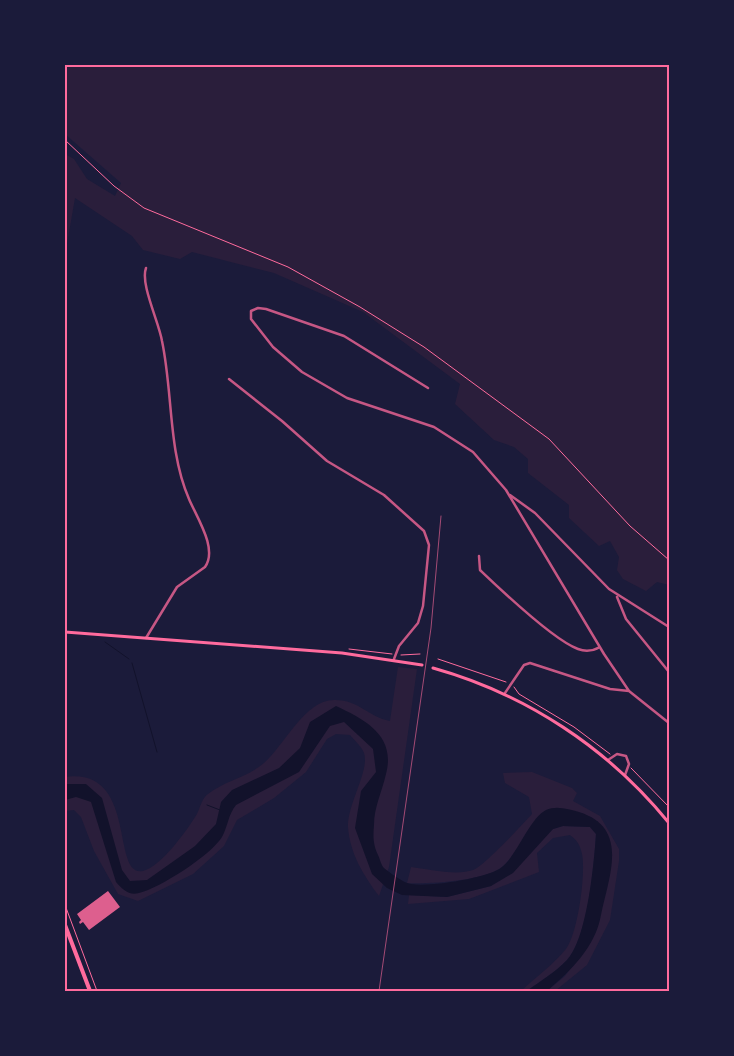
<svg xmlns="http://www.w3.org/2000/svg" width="734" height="1056" font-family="'Sofia Sans Condensed',sans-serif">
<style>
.green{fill:#2a1e3b}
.water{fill:#12122b}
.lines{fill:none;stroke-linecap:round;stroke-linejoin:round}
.stream{stroke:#12122b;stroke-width:1}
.building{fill:#dd5f8e}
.path{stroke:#ff6b9d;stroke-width:1}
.minor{stroke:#c65784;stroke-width:2.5}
.secondary{stroke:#ff6b9d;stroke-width:3}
.primary{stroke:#ff6b9d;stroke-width:4}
.rail{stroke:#a44b75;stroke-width:1}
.neatline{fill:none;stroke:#ff6b9d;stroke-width:2}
</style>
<rect width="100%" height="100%" fill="#1b1b3a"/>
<path class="green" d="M65,65h604v520l-12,-3 -11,9 -23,-12 -6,-9 2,-13 -9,-16 -11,5 -30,-28v-13l-41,-32v-14l-14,-12 -20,-7 -39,-36 5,-20 -97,-72 -89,-39 -82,-21 -12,7 -37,-9 -11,-14 -57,-38 -8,46 -2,-1v-89l9,5 13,20 28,17 6,-13 -56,-49z
M398,667l19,2 -28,198 -10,29c-15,-20 -29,-42 -31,-69 -1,-22 22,-57 16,-74 -2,-6 -9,-12 -14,-18l-14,-1 -9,5 -21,33 -32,26 -37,22 -13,26 -31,28 -55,27 -20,-7 -24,-43 -13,-34 -7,-7 -9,1v-34c74,-10 45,101 78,94 18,-4 45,-42 54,-57 3,-6 5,-16 11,-20 16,-13 40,-17 56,-31 20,-17 41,-64 71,-63 24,0 33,17 55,21z
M532,772l40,16 5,5 -4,8 27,15 19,33v12l-9,59 -23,45 -32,26h-8l18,-15 26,-35 7,-120 -69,8c-8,13 -15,28 -27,38 -17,14 -72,17 -95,16l4,-16c17,2 45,9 62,3 10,-3 50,-46 59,-56l-3,-17 -24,-14 -2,-10z
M563,826l27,1 6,7c-2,31 -8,104 -29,126 -11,12 -27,21 -40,31h-6c14,-13 33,-27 45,-42 12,-16 20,-76 16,-95 -2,-9 -5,-14 -12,-19l-17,3 -16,15 2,19 -70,27 -61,5 1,-9 38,2 44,-11 62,-57z"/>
<path class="water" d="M336,706c30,14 60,30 50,68 -4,18 -12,33 -12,51 -1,12 -1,19 4,30 2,4 3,10 6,13 6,5 16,12 23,15 15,6 83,-5 95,-16 16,-13 27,-48 44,-57 10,-5 23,-1 33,2 51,16 30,64 22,103 -6,33 -30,55 -54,76h-20c13,-10 29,-19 40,-31 20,-21 27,-96 29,-126l-6,-7 -27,-1 -10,3 -40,44 -22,13 -44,11 -45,-2 -15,-7 -15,-14 -17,-46 6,-37 15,-19 -3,-23 -29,-27 -14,4 -31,46 -63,33c-8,10 -8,21 -14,32 -11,18 -62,51 -83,56 -10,3 -17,-4 -23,-11l-25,-80 -15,-5 -11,3v-16h21l16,14 20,72 8,11 17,-1 48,-34 21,-22 5,-22 11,-12 47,-22 21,-20 10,-26z"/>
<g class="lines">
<path class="stream" d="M105,642l24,17
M132,663l25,89
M207,805l13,5"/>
</g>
<path class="building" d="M108,891l12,16 -31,23 -6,-8 -3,2 -1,-2 2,-2 -4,-6z"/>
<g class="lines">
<path class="path" d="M65,140l49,46 30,22 144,59 72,40 64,40 125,92 81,87 39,34
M349,649l43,5
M401,655l19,-1
M438,659l68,23
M514,687l5,7 55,33 36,27
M631,768l38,39
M65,905l32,86"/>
<path class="minor" d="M146,268c-6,16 13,54 16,73 11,52 6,110 27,158 8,19 29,50 16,68l-28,20 -31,51
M229,379l53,42 45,40 57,34 40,36 5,14 -6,61 -5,17 -19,23 -5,13
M428,388l-84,-52 -78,-27 -8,-1 -7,3v8l22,28 29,25 45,26 87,29 39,25 33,38 98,164 25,37 40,32
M510,495l25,18 74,76 60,38
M479,556l1,14c21,20 73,70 98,79 8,3 15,2 22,-2
M617,597l9,22 43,53
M505,693l19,-28 6,-2 80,26 19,2
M608,760l9,-6 9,2 3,8 -4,11"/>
<path class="secondary" d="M65,632l277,21 80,12
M433,668c93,26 175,80 236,155"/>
<path class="primary" d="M65,925l25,66"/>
<path class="rail" d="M379,991l52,-363 10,-112"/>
</g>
<rect width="734" height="1056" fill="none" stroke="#1b1b3a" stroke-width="132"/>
<rect x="66" y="66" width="602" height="924" class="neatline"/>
</svg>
